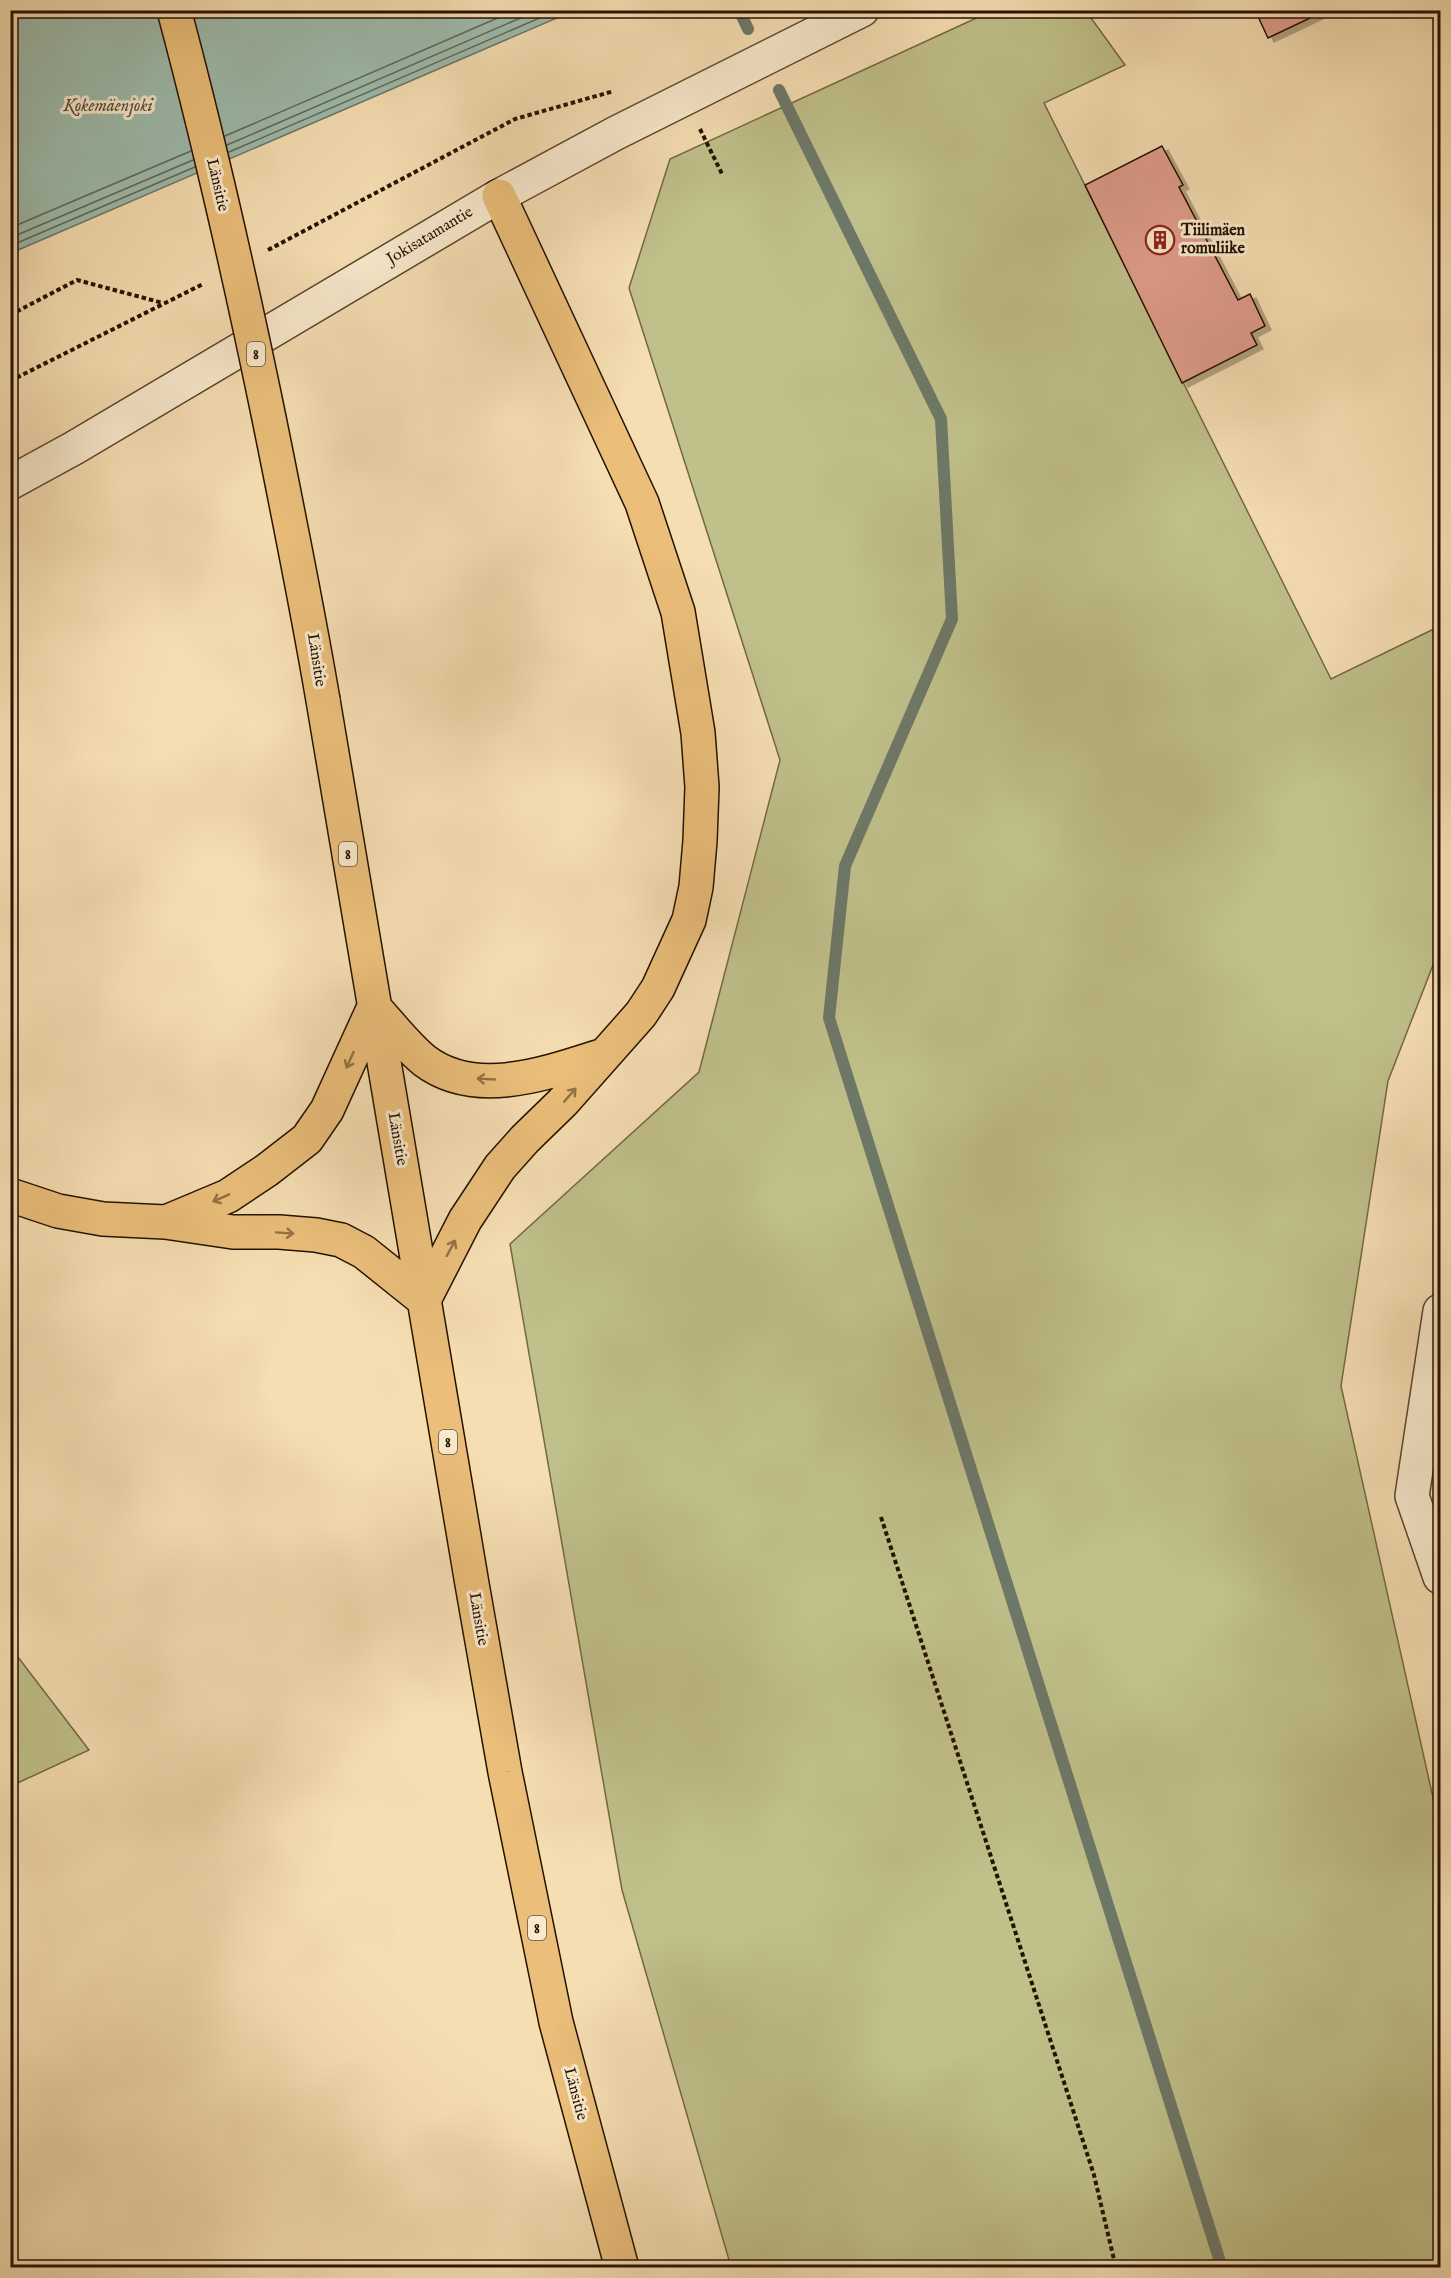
<svg xmlns="http://www.w3.org/2000/svg" width="1451" height="2278" font-family="'IM FELL English',serif">
<style>
.green{fill:#c0c08a;stroke:#726845;stroke-width:1.5}
.water{fill:#9dbcae;stroke:#6d7868;stroke-width:1.5}
.lines{fill:none;stroke-linecap:round;stroke-linejoin:round}
.shore{stroke:#616657;stroke-width:1.5}
.stream{stroke:#6d7868;stroke-width:12}
.building{fill:#df9d8c;stroke:#251100;stroke-width:1.5;filter:url(#shadow)}
.minor-casing{stroke:#59442d;stroke-width:36}
.highway-casing{stroke:#251100;stroke-width:36}
.path{stroke:#251100;stroke-width:4;stroke-dasharray:4.5 3;stroke-linecap:butt}
.minor{stroke:#f9eace;stroke-width:33}
.highway{stroke:#ebbf7a;stroke-width:33}
.highway-bridge-casing{stroke:#251100;stroke-width:36;stroke-linecap:butt}
.highway-bridge{stroke:#ebbf7a;stroke-width:33}
.oneway{stroke:#927143}
.labels{text-anchor:middle;dominant-baseline:central;stroke-width:6;stroke-linejoin:round;paint-order:stroke}
.shield{fill:#f9eace;stroke:#65523e;stroke-width:1.5}
.shield-label{font-size:15px;font-weight:bold;fill:#251100}
.street-label{font-size:16px;fill:#251100;stroke:#f9eace}
.poi-label{font-size:16px;font-weight:bold;fill:#251100;stroke:#f9eace;text-anchor:start}
.water-label{font-size:18px;font-style:italic;fill:#4f4d3d;stroke:#f9eace}
</style>
<defs>
<filter id="shadow"><feDropShadow dx="6" dy="4" stdDeviation="0" flood-color="#0004"/></filter>
</defs>
<rect width="100%" height="100%" fill="#f6deb3"/>
<filter id="stains"><feTurbulence type="fractalNoise" baseFrequency=".00333" numOctaves="4"/><feColorMatrix values="0 0 0 0 .2 0 0 0 0 .09 0 0 0 0 .02 0 0 0 .5 -.17"/></filter>
<radialGradient id="worn" r=".72"><stop offset=".6" stop-color="#630" stop-opacity="0"/><stop offset="1" stop-color="#630" stop-opacity=".3"/></radialGradient>
<path class="green" d="M1003,10l83,1 39,54 -81,38 287,576 109,-53v321l-52,134 -47,305 99,443v438h-709l-109,-377 -112,-646 189,-172 81,-312 -151,-472 41,-129 313,-144z
M11,1648l78,102 -78,36h-1z"/>
<path class="water" d="M11,11h562l-562,242z"/>
<g class="lines">
<path class="shore" d="M225,136l291,-126
M227,145l312,-135
M229,152l329,-142
M10,228l181,-77
M10,238l183,-78
M10,246l185,-79"/>
<path class="stream" d="M739,10l9,19
M779,90l162,329 11,200 -107,247 -16,152 393,1250"/>
</g>
<path class="building" d="M1255,10h72l-59,28z
M1162,146l21,39 -4,2 59,113 12,-6 15,32 -14,7 6,12 -75,38 -97,-198z"/>
<g class="lines">
<g class="minor-casing">
<path id="minor" d="M10,483l64,-35 425,-252 117,-63 246,-123
M1440,1311l-28,185 28,81"/>
</g>
<g class="highway-casing">
<path id="highway" d="M323,700l149,884 33,188 51,250 66,246
M374,1007c16,17 33,40 51,54 52,39 125,11 179,-6
M10,1195l48,16 45,8 62,3 68,10h46l37,3 25,5 23,12 60,48
M166,1222l62,-26 39,-26 40,-31 20,-29 47,-103
M424,1300l41,-80 35,-53 25,-28 38,-37 78,-88 17,-26 31,-68 7,-33 4,-46 2,-54 -4,-54 -20,-121 -36,-109 -143,-307"/>
</g>
<path class="path" d="M700,129l22,45
M268,250l247,-131 99,-28
M10,315l67,-35 86,23
M10,381l193,-97
M881,1517l213,658 22,93"/>
<use href="#minor" class="minor"/>
<use href="#highway" class="highway"/>
<g class="highway-bridge-casing">
<path id="highway-bridge" d="M174,10c36,135 67,272 95,408 19,94 38,188 54,282"/>
</g>
<use href="#highway-bridge" class="highway-bridge"/>
</g>
<defs><path id="oneway-shaft" d="M-6 0H5M1.5-3L5.5 0L1.5 3" fill="none" stroke-width="1.6" stroke-linecap="round" stroke-linejoin="round" transform="scale(1.5)"/></defs>
<g class="oneway">
<use href="#oneway-shaft" transform="translate(350 1060) rotate(114)"/>
<use href="#oneway-shaft" transform="translate(486 1079) rotate(-177)"/>
<use href="#oneway-shaft" transform="translate(570 1095) rotate(-49)"/>
<use href="#oneway-shaft" transform="translate(221 1198) rotate(156)"/>
<use href="#oneway-shaft" transform="translate(285 1233) rotate(4)"/>
<use href="#oneway-shaft" transform="translate(451 1248) rotate(-62)"/>
</g>
<defs>
<g id="building-ring" transform="scale(1.5)"><circle r="9.5" fill="#f9eace" stroke="#8f2418" stroke-width="1.5"/><path d="M-4-6H4V6H1V3H-1V6H-4ZM-2.5-4.3h1.7v1.8h-1.7ZM.8-4.3h1.7v1.8H.8ZM-2.5-1h1.7V.8h-1.7ZM.8-1h1.7V.8H.8Z" fill="#8f2418"/></g>
</defs>
<g fill-rule="evenodd">
<use href="#building-ring" x="1160" y="240"/>
</g>
<g class="labels">
<g class="shield">
<rect x="247" y="342" width="18" height="24" rx="4.5"/>
<rect x="339" y="842" width="18" height="24" rx="4.5"/>
<rect x="439" y="1430" width="18" height="24" rx="4.5"/>
<rect x="528" y="1916" width="18" height="24" rx="4.5"/>
</g>
<g class="shield-label">
<text x="256" y="354">8</text>
<text x="348" y="854">8</text>
<text x="448" y="1442">8</text>
<text x="537" y="1928">8</text>
</g>
<g class="street-label">
<text transform="translate(217 185) rotate(77)">Länsitie</text>
<text transform="translate(430 236) rotate(-31)">Jokisatamantie</text>
<text transform="translate(316 660) rotate(81)">Länsitie</text>
<text transform="translate(397 1139) rotate(80)">Länsitie</text>
<text transform="translate(478 1619) rotate(80)">Länsitie</text>
<text transform="translate(575 2094) rotate(75)">Länsitie</text>
</g>
<g class="poi-label">
<text x="1181" y="231">Tiilimäen<tspan x="1181" dy="18">romuliike</tspan></text>
</g>
<g class="water-label">
<text x="108" y="106">Kokemäenjoki</text>
</g>
</g>
<rect width="1451" height="2278" fill="none" stroke="#f6deb3" stroke-width="36"/>
<rect x="12" y="12" width="1427" height="2254" fill="none" stroke="#251100" stroke-width="3"/>
<rect x="18" y="18" width="1415" height="2242" fill="none" stroke="#251100" stroke-width="1.5"/>
<rect width="100%" height="100%" filter="url(#stains)"/>
<rect width="100%" height="100%" fill="url(#worn)"/>
</svg>
